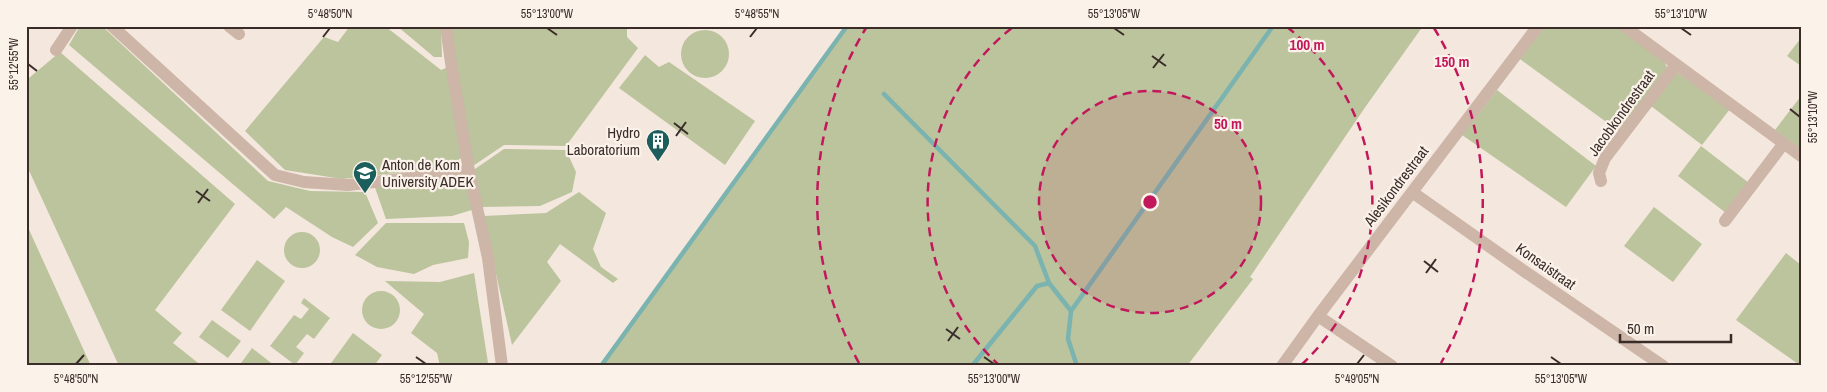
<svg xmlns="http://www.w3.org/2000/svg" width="1827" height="392" font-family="'Archivo Narrow',sans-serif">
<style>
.green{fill:#bbc49c}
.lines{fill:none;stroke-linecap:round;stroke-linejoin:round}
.stream{stroke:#7ab3af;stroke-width:4.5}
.minor{stroke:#cdb5a8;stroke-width:12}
.ticks{fill:none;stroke:#3a2c29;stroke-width:2}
.ring{fill:none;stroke:#c2185b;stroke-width:2.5;stroke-dasharray:9 6}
.labels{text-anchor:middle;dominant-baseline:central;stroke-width:4.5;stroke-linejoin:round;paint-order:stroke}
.street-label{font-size:15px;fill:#3a2c29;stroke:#fbf2ea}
.poi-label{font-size:15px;fill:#3a2c29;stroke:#fbf2ea;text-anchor:end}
.centre{fill:#c2185b;stroke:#fbf2ea;stroke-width:2.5}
.ring-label{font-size:15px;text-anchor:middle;font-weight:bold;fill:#c2185b;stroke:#fbf2ea;stroke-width:4.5;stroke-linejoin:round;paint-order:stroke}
.neatline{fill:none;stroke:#3a2c29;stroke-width:2}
.ticks-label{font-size:12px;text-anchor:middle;fill:#3a2c29}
</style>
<rect width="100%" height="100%" fill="#f4e7dd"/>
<path class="green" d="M80,26h22l166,155 42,10 55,1 13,31 -25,24 -21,-10 -46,-30 -12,12 -205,-174z
M350,26h35l56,44 7,-3 14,90 -12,10 -108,12 -57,-9 -40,-39 79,-94 14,5z
M397,26h44l1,31h-8z
M450,26h174l3,3v8l11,11 -72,98 -62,-1 -34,23z
M847,26h576l-57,80 -116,171 3,2 -66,87h-586z
M1545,26h73l46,36 3,5 -47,65 -100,-73z
M681 54a24 24 0 1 1 48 0a24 24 0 1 1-48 0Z
M1801,38v28l-14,-10z
M60,52l175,152 -80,106 27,23 -9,10 29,23h-83l-93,-202v-87l3,1z
M645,55l14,12 10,-5 86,59 -30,44 -106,-77z
M1678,73l52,36 -28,36 -51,-39 23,-31z
M1497,90l99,76 -30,41 -104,-72z
M1801,96v53l-26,-19z
M1701,146l48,37 -23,30 -48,-37z
M504,149l62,1 10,22 -4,20 -32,14 -60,1 -8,-36z
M467,175l8,34 -23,7 -66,3 -13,-37z
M579,192l27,21 -13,36 8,18 17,12 -5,4 -53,-39 -13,18 14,19 -49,64 -29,-129 63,-3z
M1654,207l48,37 -29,38 -49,-36z
M26,223l65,143h-65z
M386,223h78l5,19 -1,16 -35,7 -19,9 -37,-7 -22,-12z
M284 250a18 18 0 1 1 36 0a18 18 0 1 1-36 0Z
M1786,253l15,12v101l-65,-46z
M257,260l28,21 -35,50 -29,-21z
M474,273l14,90 -3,3h-45l-3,-13 -26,-20 13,-19 -39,-33 55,1z
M362 310a19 19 0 1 1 38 0a19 19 0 1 1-38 0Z
M304,298l26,20 -16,21 -7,-5 -11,13 8,6 -9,12 -25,-19 24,-31 7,4 8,-10 -8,-6z
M212,320l29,21 -13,17 -29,-21z
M353,333l29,22 -8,11h-45z
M252,348l23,18h-36z"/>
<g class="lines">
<path class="stream" d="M884,94l151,152 14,37
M601,366l246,-340
M972,366l65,-80 12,-3 22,28
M1077,366l-9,-27 3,-28 202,-285"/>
<path class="minor" d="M112,26l163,149 29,7 44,3 121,-14
M229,26l10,8
M446,26l5,37 18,108 19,87 14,108
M1624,26l177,130
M56,50l16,-24
M1601,181l-2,-8 6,-15 71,-93
M1412,192l112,79 139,95
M1725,221l59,-78
M1318,316l74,50
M1282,366l36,-50 220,-290"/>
</g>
<path class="ticks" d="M547,28l10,7M1114,28l10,7M1681,28l10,7M323,37l7,-9M750,37l7,-9M1152,56l14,10M28,64l9,7M1153,68l11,-14M1790,109l10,8M674,123l14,11M676,136l10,-14M196,191l14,10M198,203l10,-14M1424,261l14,11M1426,273l10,-14M946,329l14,10M948,341l10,-14M416,357l10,7M984,357l10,7M1551,357l10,7M76,364l8,-9M1357,364l7,-9"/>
<circle cx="1150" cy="202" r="111" fill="#c2185b" fill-opacity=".12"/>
<g class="ring">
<circle cx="1150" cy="202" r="111"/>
<path d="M1000 366A222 222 0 0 1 1013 27M1287 27A222 222 0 0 1 1300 366"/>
<path d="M859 363A333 333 0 0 1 866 28M1434 28A333 333 0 0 1 1441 363"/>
</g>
<defs>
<g id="building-pin" transform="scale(1.25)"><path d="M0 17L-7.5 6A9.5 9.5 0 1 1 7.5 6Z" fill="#1b5e5b" stroke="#fbf2ea"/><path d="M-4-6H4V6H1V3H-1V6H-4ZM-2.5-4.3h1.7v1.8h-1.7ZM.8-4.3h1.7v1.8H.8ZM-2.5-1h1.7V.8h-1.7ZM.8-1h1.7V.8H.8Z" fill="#fff"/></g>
<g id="university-pin" transform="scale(1.25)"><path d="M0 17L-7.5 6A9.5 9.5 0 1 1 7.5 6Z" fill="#1b5e5b" stroke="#fbf2ea"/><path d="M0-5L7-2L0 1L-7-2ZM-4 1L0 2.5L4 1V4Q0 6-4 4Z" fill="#fff"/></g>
</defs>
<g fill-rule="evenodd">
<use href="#building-pin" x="658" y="141"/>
<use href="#university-pin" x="365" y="173"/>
</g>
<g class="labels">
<g class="street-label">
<text transform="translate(1621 113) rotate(-54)">Jacobkondrestraat</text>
<text transform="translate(1396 186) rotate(-53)">Alesikondrestraat</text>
<text transform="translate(1546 266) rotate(35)">Konsaistraat</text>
</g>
<g class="poi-label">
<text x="640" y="132">Hydro<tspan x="640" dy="17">Laboratorium</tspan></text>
<text x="382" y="164" text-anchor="start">Anton de Kom<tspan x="382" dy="17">University ADEK</tspan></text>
</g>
</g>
<circle cx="1150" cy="202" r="8" class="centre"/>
<g class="ring-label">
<text x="1307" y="50">100 m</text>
<text x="1452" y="67">150 m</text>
<text x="1228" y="129">50 m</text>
</g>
<rect width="1827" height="392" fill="none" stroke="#fbf2ea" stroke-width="55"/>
<path d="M1620 334v8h111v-8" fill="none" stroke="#3a2c29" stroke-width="2.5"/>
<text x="1627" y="334" font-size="15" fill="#3a2c29" stroke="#fbf2ea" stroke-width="4" paint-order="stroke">50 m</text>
<rect x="28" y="28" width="1772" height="336" class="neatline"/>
<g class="ticks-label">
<text x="330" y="18">5°48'50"N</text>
<text x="547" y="18">55°13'00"W</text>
<text x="757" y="18">5°48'55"N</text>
<text x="1114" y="18">55°13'05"W</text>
<text x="1681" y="18">55°13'10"W</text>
<text transform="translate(14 64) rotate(-90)" y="4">55°12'55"W</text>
<text transform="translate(1813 117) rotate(-90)" y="4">55°13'10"W</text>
<text x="76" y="383">5°48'50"N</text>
<text x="426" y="383">55°12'55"W</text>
<text x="994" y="383">55°13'00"W</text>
<text x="1357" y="383">5°49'05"N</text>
<text x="1561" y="383">55°13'05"W</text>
</g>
</svg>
